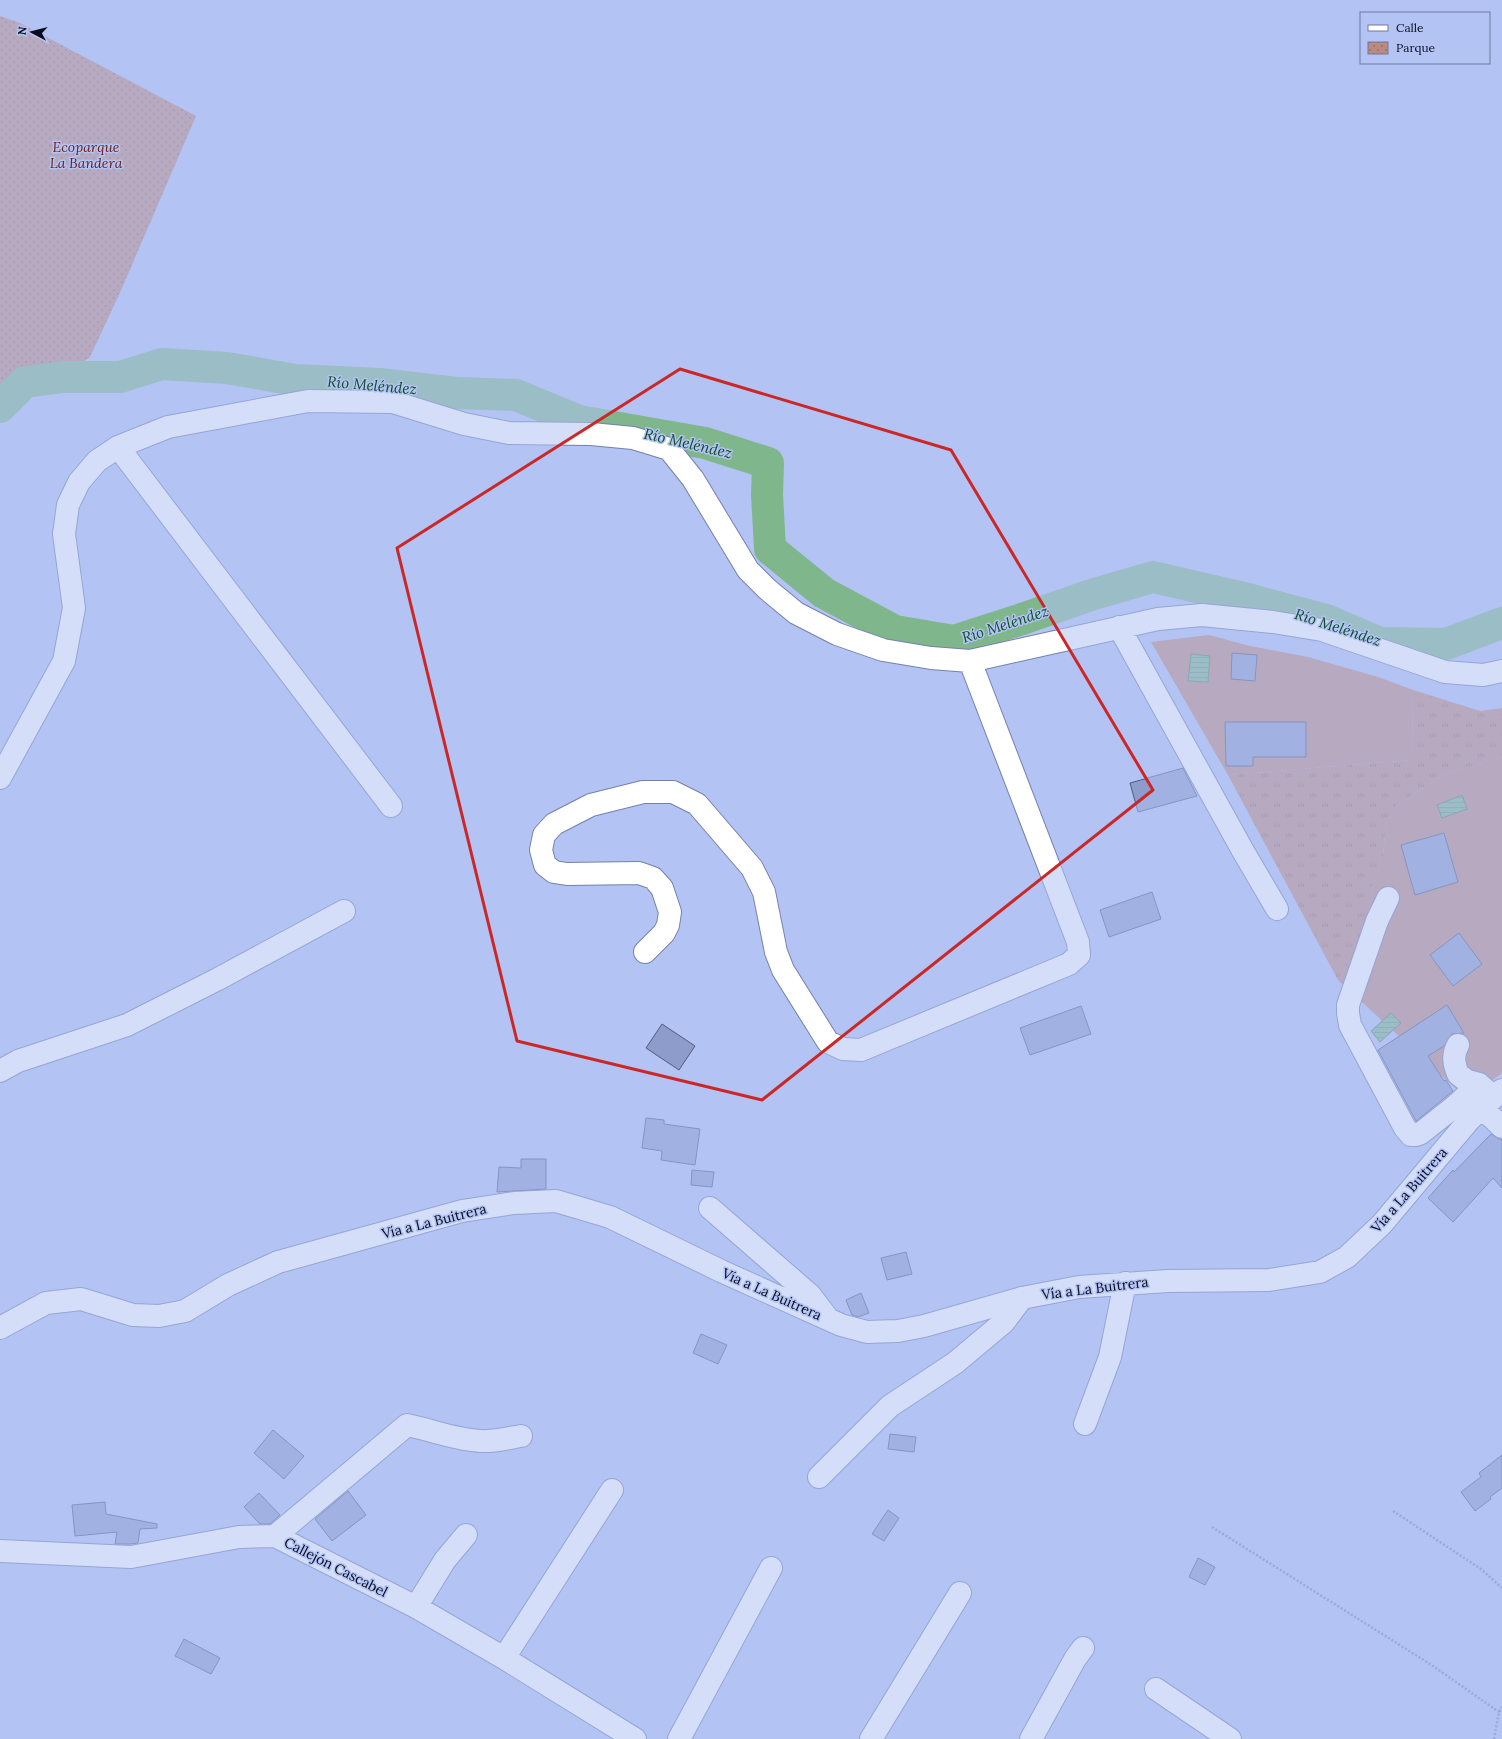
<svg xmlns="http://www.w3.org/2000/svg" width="1502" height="1739" font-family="Lora,serif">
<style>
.grass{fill:url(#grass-tufts)}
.park{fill:url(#park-dots)}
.garden{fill:#ba8980}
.water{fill:url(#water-rules);stroke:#5b836b}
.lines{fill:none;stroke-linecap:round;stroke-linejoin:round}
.river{stroke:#7fb68c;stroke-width:32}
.building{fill:#8d9ccb;stroke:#4e5b86}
.minor-casing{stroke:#7381ae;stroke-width:24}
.path{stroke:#7e8bb2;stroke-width:2.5;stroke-dasharray:2 2;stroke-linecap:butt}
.minor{stroke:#fff;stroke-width:22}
.marked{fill:none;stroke:#cc2727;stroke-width:3;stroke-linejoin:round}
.labels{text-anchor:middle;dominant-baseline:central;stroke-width:3;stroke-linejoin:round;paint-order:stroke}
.park-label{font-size:14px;font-style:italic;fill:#6f2015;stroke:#b3c3f4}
.street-label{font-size:14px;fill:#080c1d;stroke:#b3c3f4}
.water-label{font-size:15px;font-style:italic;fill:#0e4e26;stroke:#b3c3f4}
</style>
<defs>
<pattern id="grass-tufts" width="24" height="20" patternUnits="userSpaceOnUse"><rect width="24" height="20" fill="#ba8980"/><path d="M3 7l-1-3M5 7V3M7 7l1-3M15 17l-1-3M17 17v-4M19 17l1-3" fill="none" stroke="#956e68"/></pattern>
<pattern id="park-dots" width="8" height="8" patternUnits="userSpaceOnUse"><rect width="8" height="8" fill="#ba8980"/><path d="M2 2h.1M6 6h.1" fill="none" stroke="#956e68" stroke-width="1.8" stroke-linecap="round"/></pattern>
<pattern id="water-rules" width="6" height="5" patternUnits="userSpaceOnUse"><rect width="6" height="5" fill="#7fb68c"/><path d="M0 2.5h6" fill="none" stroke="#6c9b78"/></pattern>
</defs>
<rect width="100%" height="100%" fill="#b3c3f4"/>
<path class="grass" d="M1413,690l67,21 22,-3v49l-59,18 -46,30 -11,19 -3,32 -11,32 -7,50 -27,42 -110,-205 184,-15z"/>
<path class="park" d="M0,16l20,7 176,93 -74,172 -32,69 -27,20 -38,5 -25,25z"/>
<path class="garden" d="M1209,635l41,11 58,11 70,20 35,13 -1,70 -184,15 -77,-133z
M1502,757v316l-35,26 -129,-119 27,-42 7,-50 11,-32 3,-32 11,-19 46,-30z"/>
<path class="water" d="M1191,654l19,2 -2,26 -20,-1z
M1462,795l5,14 -25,9 -5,-13z
M1391,1013l10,10 -21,19 -9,-11z"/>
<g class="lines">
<path class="river" d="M0,407l25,-25 38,-5h57l42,-13 65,4 68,12 84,4 77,9 60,2 63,26 126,22 63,20 -1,32 3,54 54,44 71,38 59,10 71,-23 66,-23 62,-18 91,21 82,22 54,23 66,1 56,-21"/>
</g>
<path class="building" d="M1232,653l25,2 -2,26 -24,-2z
M1225,722h81v35h-53v9h-27z
M1183,768l14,28 -59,16 -8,-29z
M1444,833l14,49 -43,13 -14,-50z
M1152,892l9,27 -52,18 -9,-27z
M1459,933l23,31 -29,22 -23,-31z
M1447,1005l17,28 -12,1 -8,12 -16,10 16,25 2,-1 7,11 -37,30 -38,-71z
M1081,1006l10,28 -61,21 -10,-27z
M662,1024l33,22 -16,24 -33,-22z
M646,1118l18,2v4l36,5 -5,36 -34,-5 1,-9 -20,-3z
M1491,1134l8,5h3v49l-9,-10 -40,44 -25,-24 25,-28 1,2z
M521,1159h25v30l-49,3 2,-25 22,1z
M692,1170l22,2 -2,15 -21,-2z
M906,1252l6,22 -25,6 -6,-22z
M861,1293l8,20 -11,4 -6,-2 -6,-15z
M701,1334l26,11 -9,19 -25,-11z
M273,1430l31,26 -20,23 -30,-26z
M890,1434l26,3 -2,15 -26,-3z
M1502,1455v33l-12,9 1,2 -16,12 -14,-19 20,-15 -2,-4z
M348,1491l18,24 -34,26 -17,-22z
M259,1493l21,22 -10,9h-10l-16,-17z
M105,1502l1,12 51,10v4l-17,1 -2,14 -8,1h-15l2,-12 -42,4 -3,-31z
M888,1510l11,8 -15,23 -12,-7z
M1198,1558l17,9 -10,18 -16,-8z
M184,1639l36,19 -9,16 -36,-18z"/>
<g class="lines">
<g class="minor-casing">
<path id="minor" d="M118,447l273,359
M1119,627l124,224 34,58
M0,778l64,-117 10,-53 -10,-74 4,-29 11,-23 18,-21 21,-14 50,-20 140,-26 85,1 71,22 45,9 82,1 42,4 36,11 24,30 55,91 19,19 29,24 41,21 46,16 48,8 39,3 188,-42 44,-4 71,7 49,8 123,42 38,3 19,-4
M1388,898l-11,23 -29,84v8l2,12 55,103 6,7h5l5,-2 34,-27 24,-22 15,13
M645,952l19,-19 4,-8 2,-13 -8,-24 -9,-10 -14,-5 -72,1 -13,-2 -9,-7 -4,-15 3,-15 10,-11 37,-19 52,-13h30l24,12 55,64 12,24 12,60 7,18 45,72 15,7 18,1 208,-86 10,-9 -1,-13 -108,-281
M1458,1045c-6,10 -4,19 0,29l9,7 12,3
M0,1071l18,-10 109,-36 91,-46 126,-68
M1481,1107l21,20
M710,1208l100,87 16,21
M0,1328l46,-25 35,-4 52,16 26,1 26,-5 43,-26 50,-23 184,-51 52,-8 42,-2 54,16 111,54 120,54 26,7 31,-1 26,-5 98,-28 57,-11 89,-6 101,-1 51,-8 27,-15 35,-33 88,-105 32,-29
M1085,1424l25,-67 15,-74
M819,1477l71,-71 65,-43 49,-41 18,-24
M275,1536l132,-111c25,5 49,15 74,16 13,1 28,-3 40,-5
M0,1551l131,6 108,-20 36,-1 141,71 88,51 131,81
M416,1607l29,-47 21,-25
M504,1658l108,-168
M1156,1689l74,50
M679,1739l92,-171
M871,1739l89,-146
M1031,1739l44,-80 8,-11"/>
</g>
<path class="path" d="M1393,1511l88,58 21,19
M1212,1527l218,137 69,48
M1494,1739l5,-27 3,-5"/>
<use href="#minor" class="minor"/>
</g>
<path d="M0 0H1502V1739H0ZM680,369l271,81 202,340 -391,310 -245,-59 -120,-493z" fill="#b3c3f4" fill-opacity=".55" fill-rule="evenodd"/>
<path class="marked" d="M680,369l271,81 202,340 -391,310 -245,-59 -120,-493z"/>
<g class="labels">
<g class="park-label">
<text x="86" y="147">Ecoparque<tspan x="86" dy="16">La Bandera</tspan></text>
</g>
<g class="street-label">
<text transform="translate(1409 1190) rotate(-49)">Vía a La Buitrera</text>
<text transform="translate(434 1221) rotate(-14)">Vía a La Buitrera</text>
<text transform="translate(1095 1288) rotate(-7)">Vía a La Buitrera</text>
<text transform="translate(772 1294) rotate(24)">Vía a La Buitrera</text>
<text transform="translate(336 1567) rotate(27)">Callejón Cascabel</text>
</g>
<g class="water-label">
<text transform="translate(372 385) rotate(5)">Río Meléndez</text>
<text transform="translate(688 443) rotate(13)">Río Meléndez</text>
<text transform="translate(1005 624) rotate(-18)">Río Meléndez</text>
<text transform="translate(1338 627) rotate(18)">Río Meléndez</text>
</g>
</g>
<rect x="1360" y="12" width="130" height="52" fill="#b3c3f4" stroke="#6f7a9e"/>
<rect x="1368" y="25" width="20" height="6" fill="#ffffff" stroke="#6f7a9e"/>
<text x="1396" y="32" font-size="12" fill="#080c1d">Calle</text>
<rect x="1368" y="42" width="20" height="12" fill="url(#park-dots)" stroke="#6f7a9e"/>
<text x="1396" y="52" font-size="12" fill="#080c1d">Parque</text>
<g transform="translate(32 32) rotate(277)" stroke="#b3c3f4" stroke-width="3" paint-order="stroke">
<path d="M0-3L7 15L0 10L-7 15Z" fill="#080c1d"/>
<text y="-6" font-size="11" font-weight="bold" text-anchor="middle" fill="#080c1d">N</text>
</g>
</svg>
